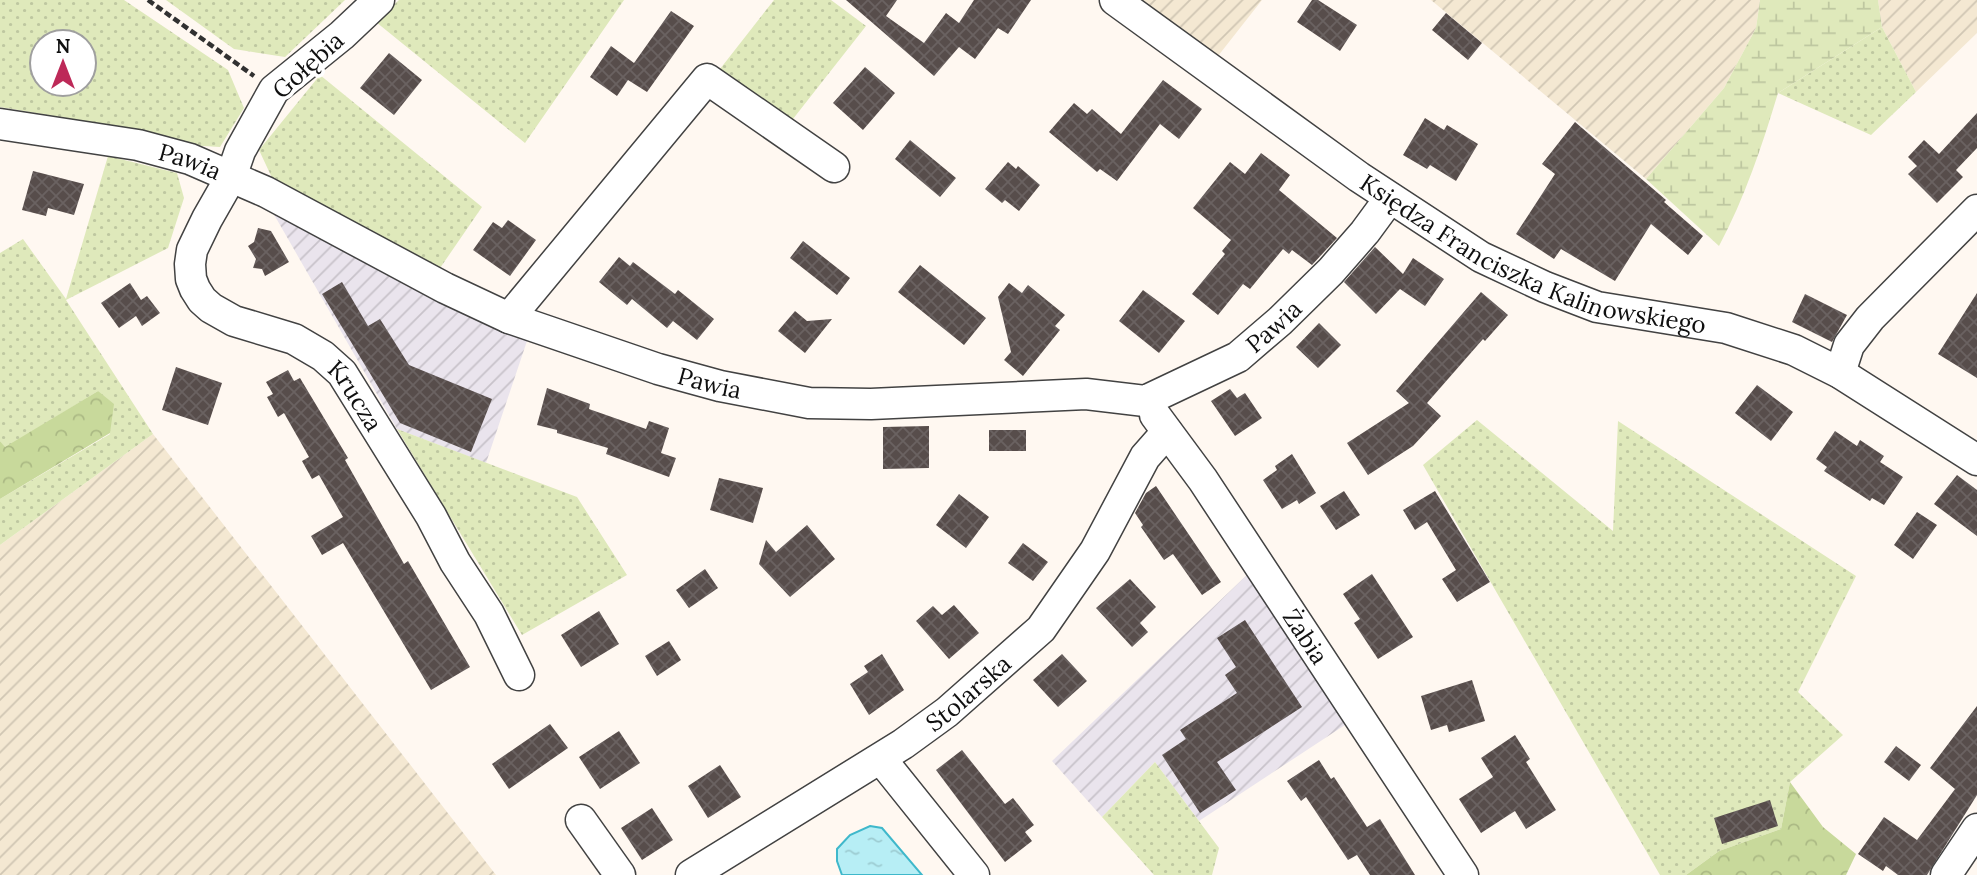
<svg xmlns="http://www.w3.org/2000/svg" width="1977" height="875" font-family="Lora,serif">
<style>
.industrial{fill:url(#industrial-furrows)}
.farmland{fill:url(#farmland-furrows)}
.grass{fill:url(#grass-dots);fill-rule:evenodd}
.forest{fill:url(#forest-crowns)}
.wetland{fill:url(#wetland-marsh)}
.water{fill:url(#water-ripples);stroke:#3fb8cb;stroke-width:2}
.building{fill:url(#building-cross-hatch)}
.lines{fill:none;stroke-linecap:round;stroke-linejoin:round}
.street-casing{stroke:#424242;stroke-width:33}
.path{stroke:#313131;stroke-width:4.5;stroke-dasharray:7 3.5;stroke-linecap:butt}
.street{stroke:#fff;stroke-width:30}
.labels{text-anchor:middle;dominant-baseline:central;stroke-width:7;stroke-linejoin:round;paint-order:stroke}
.street-label{font-size:24px;fill:#0f0f0f;stroke:#fff}
</style>
<defs>
<pattern id="industrial-furrows" width="10" height="10" patternUnits="userSpaceOnUse" patternTransform="scale(1.75)"><rect width="10" height="10" fill="#eae4ed"/><path d="M-1 1l2-2M0 10L10 0M9 11l2-2" fill="none" stroke="#c8c2ca"/></pattern>
<pattern id="farmland-furrows" width="10" height="10" patternUnits="userSpaceOnUse" patternTransform="scale(1.75)"><rect width="10" height="10" fill="#f4e8d2"/><path d="M-1 1l2-2M0 10L10 0M9 11l2-2" fill="none" stroke="#d0c6b3"/></pattern>
<pattern id="grass-dots" width="8" height="8" patternUnits="userSpaceOnUse" patternTransform="scale(1.75)"><rect width="8" height="8" fill="#dfe9bb"/><path d="M2 2h.1M6 6h.1" fill="none" stroke="#bec7a0" stroke-width="1.8" stroke-linecap="round"/></pattern>
<pattern id="forest-crowns" width="20" height="18" patternUnits="userSpaceOnUse" patternTransform="scale(1.75)"><rect width="20" height="18" fill="#c8d99b"/><path d="M2 6a3 3 0 1 1 6 0M12 15a3 3 0 1 1 6 0" fill="none" stroke="#abb984"/></pattern>
<pattern id="wetland-marsh" width="20" height="14" patternUnits="userSpaceOnUse" patternTransform="scale(1.75)"><rect width="20" height="14" fill="#dfe9bb"/><path d="M1 5h8M5 5V1M11 12h8M15 12V8" fill="none" stroke="#bec7a0"/></pattern>
<pattern id="water-ripples" width="26" height="14" patternUnits="userSpaceOnUse" patternTransform="scale(1.75)"><rect width="26" height="14" fill="#b7eef5"/><path d="M2 4q2-2 4 0t4 0M15 11q2-2 4 0t4 0" fill="none" stroke="#9ccbd1"/></pattern>
<pattern id="building-cross-hatch" width="8" height="8" patternUnits="userSpaceOnUse" patternTransform="scale(1.75)"><rect width="8" height="8" fill="#574d4b"/><path d="M0 0l8 8M0 8l8-8" fill="none" stroke="#6a6261"/></pattern>
</defs>
<rect width="100%" height="100%" fill="#fff8f1"/>
<path class="industrial" d="M272,211l138,73 117,57 -41,122 -89,-34z
M1250,572l98,151 -149,98 -44,-59 -53,55 -50,-56z"/>
<path class="farmland" d="M1142,0h120l-44,56z
M1431,0h329l-4,28 -32,60 -78,91z
M1878,0h99v33l-61,59 -34,-65z
M153,434l343,441h-496v-330z"/>
<path class="grass" d="M0,0h124l104,70 16,38 -24,39 -33,-2 -115,-26 -72,-12zM42,42h42v42h-42z
M166,0h179l-60,57 -51,-8z
M399,0h225l-99,143 -149,-121z
M774,0h57l35,26 -77,98 -69,-55z
M1882,27l34,65 -45,43 -93,-42z
M320,75l162,132 -44,64 -165,-91 -14,-30z
M108,156l69,17 7,25 -16,50 -102,52 87,134 -153,111v-46l110,-65 -12,-43 -93,57 -5,-7v-188l23,-14 43,60z
M1477,420l136,111 5,-110 238,155 -58,116 45,43 -53,47 -9,47 -62,22 -33,24h-26l-237,-410z
M397,429l180,68 50,78 -105,60z
M1155,762l64,86 -7,27h-58l-52,-58z"/>
<path class="forest" d="M98,391l16,13 -4,29 -110,66v-58l5,6z
M1790,782l33,45 33,27 -10,21h-160l33,-24 62,-22z"/>
<path class="wetland" d="M1760,0h118l4,27 -104,66c-16,53 -33,104 -59,153l-73,-67 78,-91 32,-60z"/>
<path class="water" d="M870,826l12,2 40,47h-80l-5,-14v-12l13,-14z"/>
<path class="building" d="M846,0h51l-11,16 38,27 22,-30 13,10 15,-23h57l-23,34 -10,-6 -23,31 -16,-12 -25,29z
M1312,0h6l39,25 -17,26 -43,-29z
M671,11l23,15 -47,66 -19,-12 -11,16 -27,-19 21,-31 23,17z
M1446,13l36,30 -14,17 -36,-30z
M389,53l33,27 -28,35 -34,-27z
M865,67l30,26 -32,37 -30,-27z
M1163,80l39,29 -23,30 -19,-15 -43,57 -17,-12 -3,3 -48,-40 25,-29 13,11 5,-5 29,25z
M1977,113v35l-21,22 7,7 -26,26 -29,-29 9,-8 -9,-9 16,-17 15,14z
M1425,118l19,12 3,-5 31,19 -22,37 -26,-16 -3,4 -24,-14z
M1575,122l91,78 -2,2 39,34 -15,19 -37,-31 -36,57 -54,-32 -7,10 -38,-25 39,-60 -13,-10z
M910,140l46,38 -16,19 -45,-38z
M1261,153l29,22 -11,15 58,48 -25,27 -20,-15 -3,4 -6,-5 -33,40 -7,-5 -25,31 -26,-21 33,-40 -3,-3 9,-11 -38,-32 37,-46 15,12z
M1008,162l8,7 2,-3 22,19 -21,26 -14,-11 -3,3 -17,-14z
M33,171l51,13 -10,31 -26,-7 -2,8 -24,-6z
M508,220l28,20 -26,36 -37,-26 20,-28 9,6z
M258,228l13,3 18,31 -24,14 -3,-7 -9,-1 3,-9 -8,-13 6,-4z
M803,241l47,37 -13,17 -47,-37z
M1375,247l28,27 10,-16 31,21 -19,27 -25,-17 -24,25 -32,-32z
M619,257l11,9 3,-4 42,32 3,-4 36,29 -17,21 -24,-19 -6,7 -35,-29 -5,6 -28,-23z
M920,265l66,53 -22,27 -66,-53z
M342,282l26,44 12,-7 29,46 83,34 -21,53 -71,-29 -78,-129z
M130,283l11,17 6,-4 13,17 -18,13 -6,-10 -17,12 -18,-25z
M1009,283l13,10 6,-8 37,30 -10,11 5,4 -37,46 -19,-16 7,-8 -13,-55z
M1143,290l42,31 -26,32 -40,-32z
M1481,292l27,23 -23,26 -2,-2 -56,64 14,13 -28,30 -45,29 -21,-32 62,-40 -13,-12z
M1977,293v85l-39,-24z
M1805,294l42,21 -15,27 -40,-20z
M795,311l12,10 25,-2 -27,34 -27,-22z
M1319,323l22,22 -23,23 -22,-21z
M176,367l46,16 -14,42 -46,-15z
M288,370l6,11 6,-3 48,80 -3,2 59,104 4,-3 62,106 -39,23 -88,-147 -21,12 -11,-19 32,-19 -24,-42 -7,4 -10,-18 7,-4 -25,-44 -6,4 -11,-20 6,-3 -7,-12z
M1757,385l36,27 -22,29 -36,-28z
M547,388l43,16 -1,5 57,20 3,-8 20,7 -8,25 15,5 -7,19 -63,-23 2,-6 -51,-15v-3l-20,-5z
M1230,389l7,9 8,-5 17,25 -27,18 -24,-35z
M929,426v42l-46,1v-42z
M989,430h37v21h-37z
M1835,431l22,15 3,-6 24,16 -4,6 23,15 -19,28 -12,-7 -2,3 -46,-30 3,-4 -11,-8z
M1292,454l24,39 -17,11 -2,-4 -15,9 -19,-29 14,-10 -2,-4z
M1957,475l20,15v46l-43,-32z
M719,478l44,10 -10,35 -43,-13z
M1156,486l65,96 -19,13 -29,-41 -9,6 -23,-33 2,-2 -8,-12 11,-20z
M1344,491l16,24 -24,15 -16,-24z
M1435,491l55,91 -33,20 -15,-23 14,-9 -29,-48 -12,8 -12,-20z
M959,494l30,23 -23,31 -30,-23z
M1917,512l20,13 -24,34 -19,-14z
M807,525l28,34 -45,38 -31,-33 7,-24 10,12z
M1023,543l25,19 -15,19 -25,-18z
M705,569l13,19 -29,20 -13,-18z
M1372,574l41,63 -35,22 -24,-36 6,-4 -17,-25z
M1130,579l26,28 -16,16 8,9 -16,15 -36,-39z
M954,605l25,28 -30,26 -33,-38 17,-15 9,9z
M599,611l20,33 -38,23 -20,-32z
M1245,620l57,87 -85,55 19,28 -36,23 -38,-58 24,-16 -6,-9 57,-37 -12,-18 11,-8 -19,-29z
M669,641l12,19 -24,16 -12,-20z
M882,654l22,36 -35,25 -19,-31 18,-12 -4,-6z
M1062,654l25,27 -29,26 -25,-27z
M1472,680l13,41 -36,11 -2,-7 -16,5 -10,-34z
M1977,706v89l-50,80h-29l-12,-9 -3,5 -25,-17 26,-37 33,23 38,-51 -25,-21z
M550,724l18,24 -59,41 -17,-25z
M619,731l21,32 -40,26 -21,-32z
M1515,735l15,24 -4,3 30,48 -30,19 -11,-18 -34,22 -22,-34 34,-22 -12,-19z
M1896,746l25,19 -12,16 -25,-19z
M962,750l43,54 8,-6 21,27 -9,7 7,9 -27,21 -69,-92z
M1319,760l12,19 3,-2 33,50 13,-8 35,56h-45l-13,-20 -9,5 -42,-63 -5,4 -14,-20z
M720,765l21,32 -33,21 -20,-32z
M1770,800l8,26 -56,18 -8,-26z
M652,808l21,32 -31,20 -21,-32z"/>
<g class="lines">
<g class="street-casing">
<g id="street">
<path id="s1" d="M379,0l-37,35 -68,55 -34,61 -9,26 -24,42 -15,31 -2,14 1,15 4,10 7,11 9,8 23,13 60,18 29,17 19,17 89,143 24,46 34,52 30,61"/>
<path id="s2" d="M1115,0l244,177 122,80 64,30 52,20 129,21 68,22 46,23 137,87"/>
<path id="s3" d="M0,124l138,21 52,14 76,33 179,96 64,30 149,51 62,17 89,17 62,1 215,-10 59,7 93,-44 42,-36 51,-50 34,-39 25,-34"/>
<path d="M509,318l198,-239 127,88"/>
<path d="M1840,373l9,-28 21,-27 107,-108"/>
<path id="s4" d="M1155,415l48,65 260,395"/>
<path d="M881,759l93,116"/>
<path d="M581,820l39,55"/>
<path id="s5" d="M691,875l212,-131 44,-32 94,-83 54,-78 50,-94 22,-25"/>
<path d="M1946,875l31,-46"/>
</g>
</g>
<path class="path" d="M148,0l106,76"/>
<use href="#street" class="street"/>
</g>
<g class="labels">
<g class="street-label">
<text transform="translate(308 65) rotate(-42)">Gołębia</text>
<text stroke="none"><textPath href="#s3" startOffset="194">Pawia</textPath></text>
<text stroke="none"><textPath href="#s2" startOffset="495">Księdza Franciszka Kalinowskiego</textPath></text>
<text stroke="none"><textPath href="#s3" startOffset="1349">Pawia</textPath></text>
<text stroke="none"><textPath href="#s3" startOffset="761">Pawia</textPath></text>
<text stroke="none"><textPath href="#s1" startOffset="558">Krucza</textPath></text>
<text stroke="none"><textPath href="#s4" startOffset="268">Żabia</textPath></text>
<text stroke="none"><textPath href="#s5" startOffset="332">Stolarska</textPath></text>
</g>
</g>
<g transform="translate(63 63)"><circle r="33" fill="#ffffff" stroke="#9f9f9f" stroke-width="2"/>
<path d="M0-5L12 26L0 18L-12 26Z" fill="#bd2958"/>
<text y="-10" font-size="19" font-weight="bold" text-anchor="middle" fill="#0f0f0f">N</text>
</g>
</svg>
